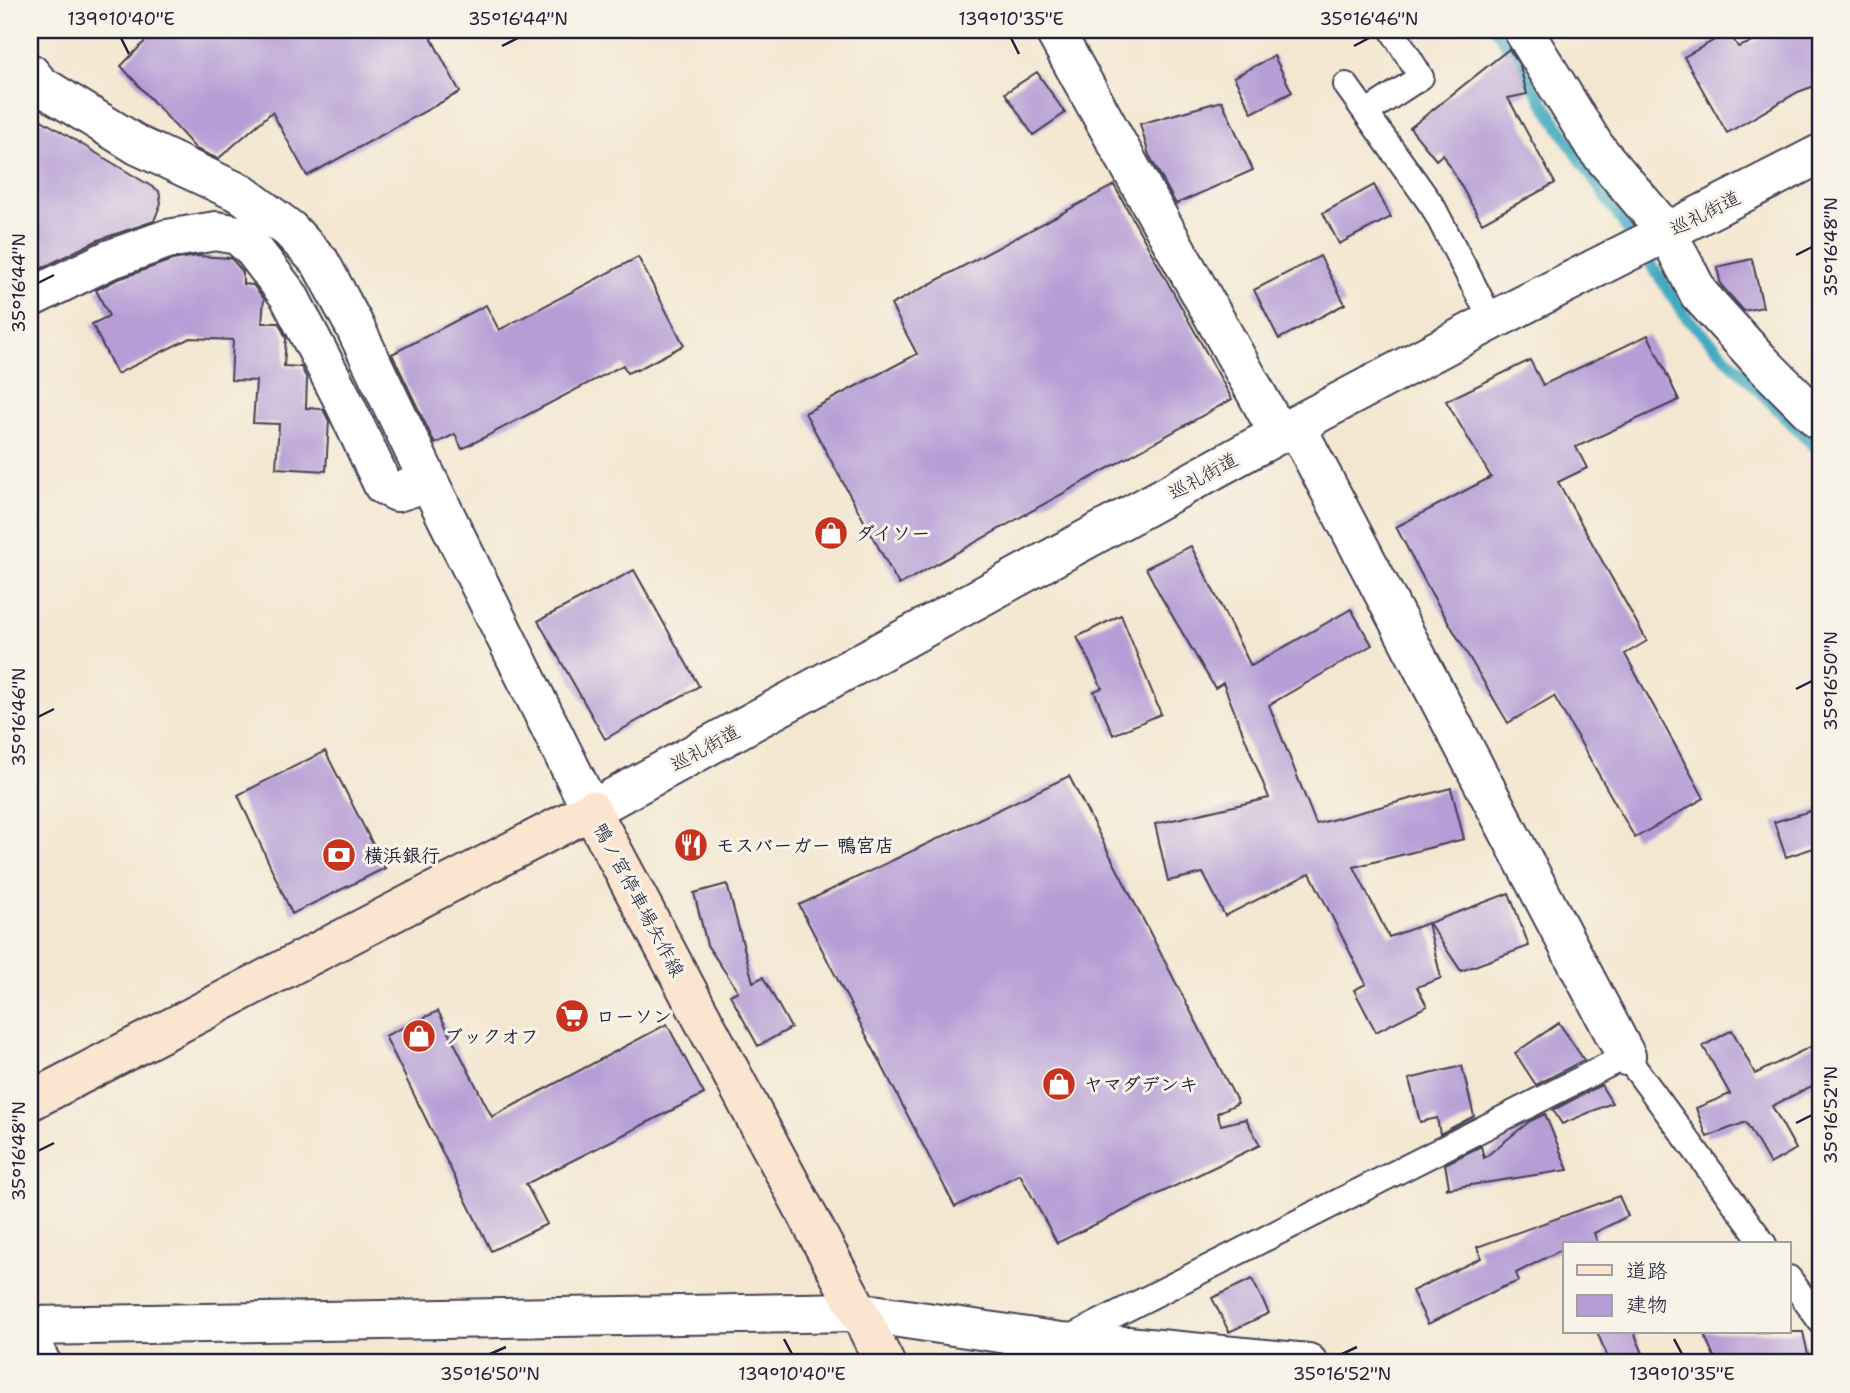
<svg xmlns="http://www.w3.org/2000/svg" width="1850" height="1393" font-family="'Shantell Sans','Klee One',sans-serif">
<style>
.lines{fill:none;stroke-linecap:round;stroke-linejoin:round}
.stream{stroke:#42abc1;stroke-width:12}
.building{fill:#b69dd6}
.service-casing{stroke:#424052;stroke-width:28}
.minor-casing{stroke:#424052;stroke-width:42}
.tertiary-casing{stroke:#424052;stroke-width:42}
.secondary-casing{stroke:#424052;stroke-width:42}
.service{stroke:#fff;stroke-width:24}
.minor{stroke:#fff;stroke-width:38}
.tertiary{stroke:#fff;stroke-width:38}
.secondary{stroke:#fce5d0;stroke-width:38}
.ticks{fill:none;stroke:#22223b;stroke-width:2.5}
.labels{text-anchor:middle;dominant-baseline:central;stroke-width:6;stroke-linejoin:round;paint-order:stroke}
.street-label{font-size:19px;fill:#22223b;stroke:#f7f3e8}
.poi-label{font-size:19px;font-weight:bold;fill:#22223b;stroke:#f7f3e8;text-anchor:start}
.neatline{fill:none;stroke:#22223b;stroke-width:2.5}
.ticks-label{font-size:18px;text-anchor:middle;fill:#22223b}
</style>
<rect width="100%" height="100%" fill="#f7f3e8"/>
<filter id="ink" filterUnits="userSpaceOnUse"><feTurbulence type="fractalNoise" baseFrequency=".0143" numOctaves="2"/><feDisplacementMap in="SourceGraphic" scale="14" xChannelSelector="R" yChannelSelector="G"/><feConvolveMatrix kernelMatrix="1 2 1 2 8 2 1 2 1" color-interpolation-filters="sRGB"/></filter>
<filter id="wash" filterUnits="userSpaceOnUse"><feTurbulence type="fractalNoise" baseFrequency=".00686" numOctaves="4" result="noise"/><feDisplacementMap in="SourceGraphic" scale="28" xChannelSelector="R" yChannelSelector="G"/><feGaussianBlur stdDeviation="1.57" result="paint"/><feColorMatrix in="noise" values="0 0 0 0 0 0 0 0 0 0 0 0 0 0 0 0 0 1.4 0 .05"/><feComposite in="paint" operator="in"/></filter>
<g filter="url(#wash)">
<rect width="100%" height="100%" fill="#f4e7d1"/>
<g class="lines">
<path class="stream" d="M1497,30l73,114 117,174 133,134"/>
</g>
<g id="blocks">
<path class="building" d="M156,30h271l33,62 -153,84 -35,-64 -54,47 -22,-10 -75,-83z
M1786,30h34v54l-22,8 -71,41 -43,-76 45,-25 9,15z
M1509,49l11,17 7,28 -19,4 47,85 -73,40 -39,-69 -7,6 -26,-32z
M1274,56l18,36 -40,21 -18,-36z
M1037,72l28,41 -32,22 -28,-42z
M1222,101l31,69 -77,34 -27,-49 -9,-31z
M30,113l129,78 2,12 -7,18 -56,19 -68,34z
M1114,185l118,214 -333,186 -94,-172 112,-59 -26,-49z
M1374,185l17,32 -52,27 -16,-31z
M197,256l34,2 12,14v12l10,1 11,14 -2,24h17l7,15 -2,28 17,1 6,12 -1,29 17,1 6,12 -3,50 -50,-3 3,-44 -26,-1 3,-42 -25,-1 2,-40 -43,-2 -73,36 -25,-50 17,-8 -13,-26 20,-10 56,-20z
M1320,256l25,48 -66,35 -25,-49z
M638,257l46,88 -47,25v-1l-10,4 -4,-8 -161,84 -7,-15 -20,10 -43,-90 94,-49 13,25z
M1752,259l11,48 -19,4 -23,-26 -4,-18z
M1648,335l31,65 -103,47 11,21 -29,14 89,159 -22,13 79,144 -69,40 -81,-142 -46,27 -78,-132 -34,-64 95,-50 -45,-76 84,-41 13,25z
M1191,546l60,120 100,-57 21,36 -103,60 47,119 135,-36 13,51 -110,28 35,70 39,-14 13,55 -24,9 10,19 -51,26 -22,-42 12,-6 -56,-111 -85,43 -22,-43 -35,8 -13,-57 114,-26 -46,-115 -8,5 -55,-93 -14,-27z
M634,570l65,116 -94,53 -67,-118z
M1121,615l40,99 -48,21 -19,-44 8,-3 -25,-51z
M325,751l60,117 -93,46 -54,-119z
M1069,776l169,327 -21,10 4,12 25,-6 14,26 -203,98 -37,-69 -65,33 -156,-302z
M1820,808v38l-34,11 -12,-35z
M727,884l26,98 10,-5 28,51 -33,18 -28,-51 8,-4 -31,-46 -13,-52z
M1509,893l20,53 -68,25 -32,-48z
M438,1011l54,106 175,-93 37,70 -178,90 21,40 -56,27 -106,-215z
M1559,1023l25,37 -48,25 -21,-32z
M1732,1030l23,44 65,-32v40l-48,24 24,43 -26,15 -24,-42 -39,15 -11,-29 34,-14 -27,-48z
M1462,1066l12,50 -34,18 -3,-16 -17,4 -11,-43z
M1601,1085l11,18 -50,21 -9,-14z
M1545,1114l23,56 -123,19 4,-3 -4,-22 36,-18 3,12 46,-37z
M1619,1196l9,20 -34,17 4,11h-33v4l-49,25 3,8 -18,7 -73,36 -16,-33 69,-33 -4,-11z
M1252,1279l17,34 -40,19 -17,-34z
M1597,1332h37l13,31h-37z
M1703,1332h100l7,31h-93z"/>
</g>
</g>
<g filter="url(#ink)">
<use href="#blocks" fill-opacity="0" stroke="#424052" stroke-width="2"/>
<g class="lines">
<g class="service-casing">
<path id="service" d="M1346,85l87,122 59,114
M1367,112l54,-35 -29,-47
M1789,1278l31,43
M30,1326l19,37
M1067,1339l559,-283 138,188"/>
</g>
<g class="minor-casing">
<path id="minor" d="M1054,30l225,404
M1523,30l72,117 72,85 32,62 64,70 57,57
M30,73l10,12 99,61 103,48 47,35 31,33 34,63 75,157 162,328
M30,298l78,-38 59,-21 49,-8 22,4 15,14 36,47 52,100 42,89 14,7 32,-10
M1296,426l330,630
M30,1326l829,-14 202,30 66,4 181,17"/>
</g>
<g class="tertiary-casing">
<path id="tertiary" d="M591,810l688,-376 213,-113 328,-167"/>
</g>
<g class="secondary-casing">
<path id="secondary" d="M30,1101l561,-291 268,502 26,51"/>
</g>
<use href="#service" class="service"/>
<use href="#minor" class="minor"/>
<use href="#tertiary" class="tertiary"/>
<use href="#secondary" class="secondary"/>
</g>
</g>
<path class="ticks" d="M121,38l8,16M1011,38l8,16M502,46l16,-8M1354,46l15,-8M1796,255l16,-8M38,283l16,-8M1796,689l16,-8M38,717l16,-8M1796,1123l16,-8M38,1151l16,-8M784,1339l8,15M1674,1339l8,15M490,1354l16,-7M1342,1354l15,-7"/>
<defs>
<g id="shop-disc" transform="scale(1.75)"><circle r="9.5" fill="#c8321e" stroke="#f7f3e8"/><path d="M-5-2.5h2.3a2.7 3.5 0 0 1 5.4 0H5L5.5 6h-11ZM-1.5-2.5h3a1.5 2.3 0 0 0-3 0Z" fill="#fff"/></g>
<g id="restaurant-disc" transform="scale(1.75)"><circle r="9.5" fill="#c8321e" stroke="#f7f3e8"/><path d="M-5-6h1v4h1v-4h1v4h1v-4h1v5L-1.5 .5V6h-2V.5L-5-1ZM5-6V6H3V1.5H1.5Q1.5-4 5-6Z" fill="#fff"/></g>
<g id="bank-disc" transform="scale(1.75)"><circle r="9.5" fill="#c8321e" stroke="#f7f3e8"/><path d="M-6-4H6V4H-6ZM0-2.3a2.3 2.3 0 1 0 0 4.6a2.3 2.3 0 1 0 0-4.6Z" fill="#fff"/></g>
<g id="supermarket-disc" transform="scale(1.75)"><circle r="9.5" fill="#c8321e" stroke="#f7f3e8"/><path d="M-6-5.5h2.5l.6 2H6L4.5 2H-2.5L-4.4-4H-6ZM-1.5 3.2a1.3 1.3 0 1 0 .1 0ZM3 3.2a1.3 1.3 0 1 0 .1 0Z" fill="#fff"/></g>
</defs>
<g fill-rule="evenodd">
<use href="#shop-disc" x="831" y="533"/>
<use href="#restaurant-disc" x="691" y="845"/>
<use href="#bank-disc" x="339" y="855"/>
<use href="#supermarket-disc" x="572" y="1016"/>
<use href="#shop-disc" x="419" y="1036"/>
<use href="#shop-disc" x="1059" y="1084"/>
</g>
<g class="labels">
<g class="street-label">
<text transform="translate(1705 213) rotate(-27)">巡礼街道</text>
<text transform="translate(1203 476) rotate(-29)">巡礼街道</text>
<text transform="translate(705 748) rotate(-29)">巡礼街道</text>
<text transform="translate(639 900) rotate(62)">鴨ノ宮停車場矢作線</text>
</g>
<g class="poi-label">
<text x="856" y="533">ダイソー</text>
<text x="716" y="845">モスバーガー 鴨宮店</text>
<text x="364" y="855">横浜銀行</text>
<text x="596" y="1016">ローソン</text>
<text x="444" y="1036">ブックオフ</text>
<text x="1084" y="1084">ヤマダデンキ</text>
</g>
</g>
<rect width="1850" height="1393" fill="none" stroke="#f7f3e8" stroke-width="77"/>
<rect x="1563" y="1242" width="228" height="91" fill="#f7f3e8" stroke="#a29fa3" stroke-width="2"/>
<rect x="1577" y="1265" width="35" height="10" fill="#fce5d0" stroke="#a29fa3" stroke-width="2"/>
<text x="1626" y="1278" font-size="21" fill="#22223b">道路</text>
<rect x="1577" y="1295" width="35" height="21" fill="#b69dd6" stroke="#a29fa3" stroke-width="2"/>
<text x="1626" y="1312" font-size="21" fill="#22223b">建物</text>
<rect x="38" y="38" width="1774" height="1316" class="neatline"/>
<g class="ticks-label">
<text x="121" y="25">139°10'40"E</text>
<text x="518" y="25">35°16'44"N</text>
<text x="1011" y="25">139°10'35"E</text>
<text x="1369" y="25">35°16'46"N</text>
<text transform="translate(1831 247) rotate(-90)" y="6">35°16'48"N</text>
<text transform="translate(19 283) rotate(-90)" y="6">35°16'44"N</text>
<text transform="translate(1831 681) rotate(-90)" y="6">35°16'50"N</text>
<text transform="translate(19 717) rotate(-90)" y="6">35°16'46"N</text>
<text transform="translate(1831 1115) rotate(-90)" y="6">35°16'52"N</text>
<text transform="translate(19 1151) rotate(-90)" y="6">35°16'48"N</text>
<text x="490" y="1380">35°16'50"N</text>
<text x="792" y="1380">139°10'40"E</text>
<text x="1342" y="1380">35°16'52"N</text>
<text x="1682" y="1380">139°10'35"E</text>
</g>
</svg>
